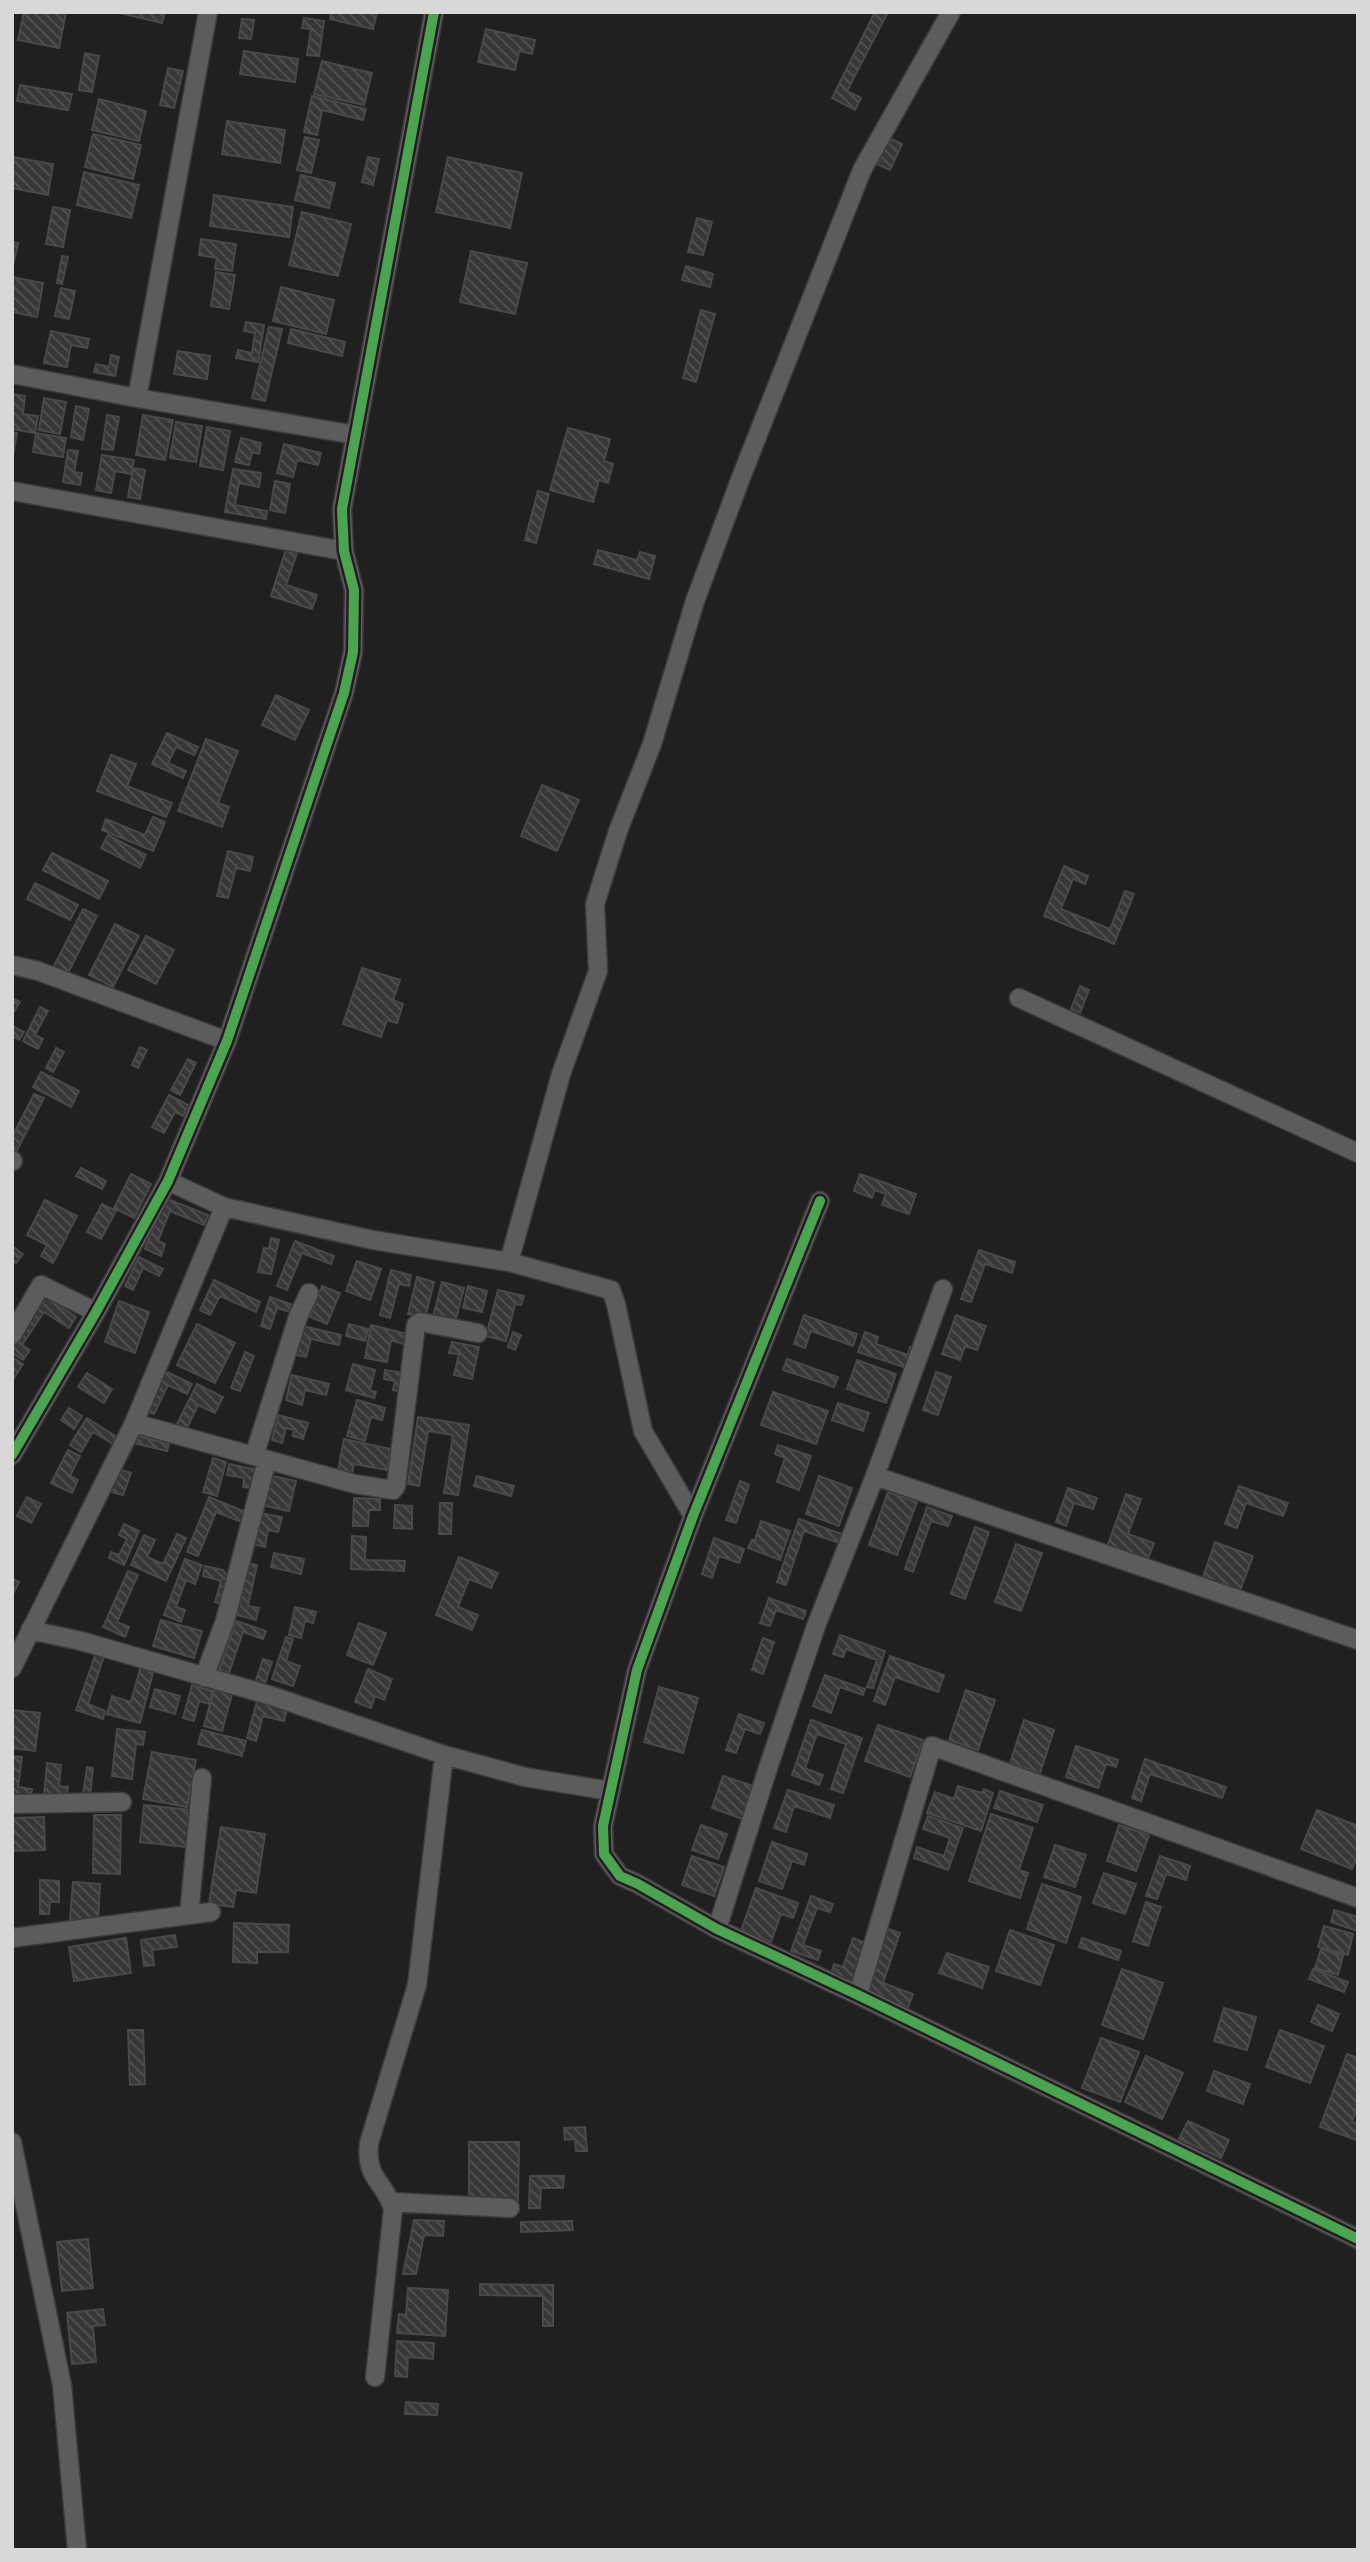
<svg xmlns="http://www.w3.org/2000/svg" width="1370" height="2562" font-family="Lora,serif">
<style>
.building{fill:url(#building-back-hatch);stroke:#4a4849;stroke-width:2}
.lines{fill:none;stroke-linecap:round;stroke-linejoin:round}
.street-casing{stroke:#3c3a3b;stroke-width:21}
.street{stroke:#5d5c5c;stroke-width:18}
.cycleway-casing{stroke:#221e1f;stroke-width:15}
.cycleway{stroke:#4ca352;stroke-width:10}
</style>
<defs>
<pattern id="building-back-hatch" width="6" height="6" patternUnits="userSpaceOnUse" patternTransform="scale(1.75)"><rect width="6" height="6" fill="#383636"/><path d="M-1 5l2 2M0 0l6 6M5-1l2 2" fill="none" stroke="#545252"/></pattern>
</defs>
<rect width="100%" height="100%" fill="#211f20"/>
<path class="building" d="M24,12h42l-7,36 -41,-8z
M116,12h49l-3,11z
M331,12h46l-4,17 -43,-10z
M875,12h13l-41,79 14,7 -6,12 -23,-12z
M304,18l20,3 -5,35 -12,-1 4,-26 -9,-1z
M242,19l12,1 -3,19 -12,-1z
M486,29l49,11 -3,14 -13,-3 -4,19 -37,-8z
M244,51l54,8 -3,23 -55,-8z
M85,53l14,3 -7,36 -13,-2z
M322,61l50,12 -8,32 -50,-11z
M168,68l15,3 -9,37 -14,-3z
M20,85l52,9 -4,16 -51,-9z
M312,96l54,13 -3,11 -41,-10 -5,25 -13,-3z
M99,99l47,12 -7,30 -47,-11z
M227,121l58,9 -5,33 -58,-9z
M93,134l48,11 -8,34 -48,-12z
M305,137l14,3 -8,33 -14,-3z
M889,138l13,6 -12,26 -13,-6z
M12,157l41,7 -5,31 -36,-7z
M368,157l11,2 -6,26 -11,-3z
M448,157l74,16 -12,55 -74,-16z
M84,172l55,13 -8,33 -54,-13z
M301,175l34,8 -6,25 -34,-8z
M214,195l79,12 -4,30 -79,-11z
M53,207l17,3 -7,37 -17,-3z
M302,212l49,12 -13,52 -49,-11z
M697,218l15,4 -9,33 -15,-3z
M201,239l35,5 -4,27 -17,-2 2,-11 -18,-3z
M12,242l6,1 -5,23 -1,-1z
M471,251l56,12 -12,51 -55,-12z
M62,256l6,1 -6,27 -5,-1z
M686,266l27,8 -3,13 -28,-7z
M216,272l19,3 -6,34 -18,-3z
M12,277l31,6 -6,34 -25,-5z
M281,287l53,13 -8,34 -53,-13z
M61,288l14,3 -6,28 -14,-3z
M701,310l14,4 -19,68 -13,-4z
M246,322l18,3 -6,37 -22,-4 2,-8 14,3 3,-20 -11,-2z
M269,327l13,2 -17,72 -13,-3z
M291,329l54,13 -3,14 -54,-13z
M51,331l38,8 -2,9 -16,-3 -4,22 -23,-4z
M178,351l32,5 -3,23 -33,-5z
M111,355l8,2 -4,19 -21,-4 2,-8 13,3z
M12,394l13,2 -2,18 15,2 -3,17 -23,-4z
M44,398l22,4 -6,32 -21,-4z
M76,406l13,3 -6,31 -12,-3z
M107,415l12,2 -6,33 -11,-1z
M143,415l30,5 -8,40 -29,-5z
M176,422l26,4 -6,36 -26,-4z
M207,427l23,4 -7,39 -23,-4z
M568,428l42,11 -6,22 9,3 -5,19 -9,-3 -6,22 -43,-12z
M12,432l5,1 -5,28z
M36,433l30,5 -3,19 -30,-5z
M241,438l20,5 -2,11 -7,-2 -3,13 -14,-3z
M284,444l37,9 -3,12 -21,-5 -4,17 -16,-4z
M68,450l10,1 -4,21 8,1 -2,12 -17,-3z
M102,455l32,5 -3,14 -16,-3 -4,22 -15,-3z
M133,468l12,2 -5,29 -12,-2z
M233,469l28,4 -2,14 -20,-4 -4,22 32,6 -1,8 -41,-7z
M275,481l15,3 -5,29 -15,-3z
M538,491l11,3 -13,49 -11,-3z
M286,549l11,4 -11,32 31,10 -5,14 -41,-13z
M598,550l39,10 3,-8 15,4 -6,23 -55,-15z
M276,695l33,15 -14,30 -33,-15z
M167,733l31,14 -4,8 -18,-8 -8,16 18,8 -3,7 -31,-14z
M206,739l32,12 -20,52 11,4 -7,20 -44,-16z
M111,755l25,9 -9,22 45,17 -6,14 -69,-26z
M542,785l37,15 -22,51 -36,-15z
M153,817l12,5 -12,29 -51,-21 4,-11 39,16z
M108,835l38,20 -6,13 -39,-20z
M228,851l25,6 -3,14 -14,-3 -8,30 -11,-2z
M52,853l56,28 -9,18 -56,-29z
M1064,866l24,10 -3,8 -12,-5 -12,30 49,20 15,-38 9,3 -20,50 -70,-28z
M35,883l43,22 -8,15 -43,-21z
M83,909l14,7 -30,59 -14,-7z
M115,924l24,12 -26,51 -24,-12z
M146,936l28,14 -18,34 -28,-14z
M362,968l38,12 -7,20 10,4 -6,19 -10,-3 -6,17 -38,-13z
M1080,986l9,4 -9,23 -9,-4z
M12,998l8,4 -8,13z
M40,1007l8,4 -13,24 8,4 -5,10 -15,-8z
M12,1026l12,6 -5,8 -7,-4z
M140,1047l7,3 -9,18 -6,-3z
M56,1048l8,4 -11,20 -7,-4z
M188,1059l8,4 -16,32 -9,-5z
M41,1072l38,19 -8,16 -38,-20z
M34,1094l10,4 -29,56 -3,-1v-16z
M169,1095l19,10 -5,11 -8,-4 -11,21 -12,-6z
M81,1168l25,13 -4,8 -26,-13z
M131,1174l20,10 -17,34 -20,-10z
M860,1174l56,20 -7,20 -27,-9 4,-11 -11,-4 -3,8 -18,-7z
M165,1198l43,17 -4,10 -34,-14 -12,30 7,3 -4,12 -16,-7z
M45,1200l32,16 -24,47 -12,-7 6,-11 -20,-10z
M102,1204l14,7 -15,28 -14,-7z
M271,1238l8,2 -8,34 -13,-2 6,-24 5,1z
M295,1241l39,15 -3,8 -29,-11 -15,37 -10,-4z
M12,1246l11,8 -7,9 -4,-3z
M979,1250l36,12 -3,11 -27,-9 -14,38 -10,-3z
M139,1257l24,12 -4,7 -16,-8 -10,22 -8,-4z
M357,1261l24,8 -11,31 -24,-9z
M391,1270l20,5 -2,11 -10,-2 -9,34 -10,-3z
M417,1277l17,5 -9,36 -17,-4z
M214,1280l46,22 -4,10 -36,-16 -10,19 -10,-5z
M442,1282l22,6 -10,39 -22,-6z
M322,1286l18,7 -13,31 -17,-7z
M468,1286l19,5 -5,21 -19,-4z
M498,1290l26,6 -3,9 -6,-1 -9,37 -20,-5z
M45,1296l31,21 -7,11 -25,-16 -22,33 8,5 -7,10 -11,-7v-8z
M270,1297l26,9 -2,7 -17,-5 -7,21 -9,-3z
M119,1301l30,11 -14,41 -30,-11z
M804,1315l53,19 -4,12 -42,-15 -6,17 -11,-4z
M956,1315l30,11 -9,24 -12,-4 -5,14 -18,-6z
M197,1324l38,19 -20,40 -38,-18z
M349,1324l19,5 -3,12 -19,-5z
M371,1325l37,9 -2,11 -15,-5 -4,22 -22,-4z
M303,1326l38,9 -2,10 -28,-6 -5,18 -9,-2z
M513,1332l8,3 -6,15 -7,-3z
M865,1332l13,5 -2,7 32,11 2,-8 4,3 -7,18 -49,-16z
M452,1342l27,5 -7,32 -18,-4 5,-21 -10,-1z
M245,1352l9,4 -14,35 -9,-3z
M12,1357l11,7 -11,17z
M787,1359l51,18 -4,10 -51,-17z
M857,1360l39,14 -10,29 -39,-14z
M353,1364l22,6 -5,20 6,2 -2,6 -28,-8z
M385,1370l19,3 -3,19 -8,-2 2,-9 -11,-2z
M165,1371l27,13 -5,10 -19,-9 -14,29 -8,-3z
M936,1372l15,5 -13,38 -15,-5z
M87,1373l25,16 -8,14 -26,-16z
M292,1375l37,9 -3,11 -21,-5 -3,15 -16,-5z
M197,1384l26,13 -8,16 -17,-8 -14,29 -10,-4z
M773,1392l55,19 -12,33 -55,-19z
M357,1400l28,8 -3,12 -11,-3 -6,24 -18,-5z
M838,1403l31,10 -6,18 -31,-11z
M69,1408l13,8 -8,13 -13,-9z
M278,1415l30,8 -5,16 -10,-3 1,-6 -8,-2 -4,15 -10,-3z
M418,1417l51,8 -11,70 -14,-2 9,-58 -25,-4 -9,55 -11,-2z
M87,1418l30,19 -4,7 -20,-12 -12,20 -11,-7z
M135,1435l34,9 -2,7 -34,-8z
M344,1439l47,10 -4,21 -33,-6 -2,9 -14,-3z
M778,1445l33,11 -12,34 -22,-8 8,-24 -10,-4z
M68,1450l12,6 -10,20 8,4 -6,13 -21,-10z
M213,1458l13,4 -9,34 -14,-4z
M229,1464l30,6 -3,19 -13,-2 1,-9 -17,-3z
M115,1468l16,5 -8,22 -15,-4z
M268,1475l28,6 -7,30 -28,-6z
M477,1476l37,10 -3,10 -37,-10z
M819,1476l33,12 -13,38 -33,-12z
M740,1481l9,4 -13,38 -10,-3z
M1239,1486l49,17 -5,13 -37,-13 -9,25 -12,-4z
M1068,1488l29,10 -4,11 -19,-6 -8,23 -10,-4z
M888,1492l29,10 -20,53 -28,-10z
M1126,1494l15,5 -13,35 26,9 -9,24 -40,-14z
M27,1497l14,7 -10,19 -14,-7z
M209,1497l39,16 -4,10 -28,-11 -18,44 -11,-4z
M354,1498l26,1v11h-11l-1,16h-15z
M440,1503h12l-1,31h-12z
M395,1505l17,1v23l-18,-1z
M927,1507l25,9 -4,10 -17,-5 -18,51 -8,-3z
M260,1513l22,4 -4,15 -10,-2 -3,17 -12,-3z
M799,1519l46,16 -3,9 -38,-13 -18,54 -9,-3z
M761,1521l29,10 -10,29 -32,-12 4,-8h3z
M124,1524l15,7 -15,34 -15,-7 2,-6 8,3 8,-16 -8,-4z
M975,1527l14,5 -24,67 -14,-5z
M177,1534l9,4 -20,43 -35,-16 13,-30 11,5 -8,17 16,7z
M352,1536l14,1 -1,23 40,1 -1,10 -53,-2z
M714,1538l30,11 -5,14 -20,-7 -7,22 -10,-4z
M1215,1542l38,14 -15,40 -37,-13z
M1016,1544l26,9 -21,58 -26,-9z
M274,1553l30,6 -3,15 -30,-7z
M459,1557l39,16 -7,15 -22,-9 -11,28 20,8 -6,15 -36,-15z
M185,1559l17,6 -7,19 -9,-4 -10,27 9,3 -4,12 -17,-7z
M249,1563l8,2 -9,41 11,2 -3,12 -19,-5z
M205,1566l18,4 6,9 -5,26 -9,-3 6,-21 -18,-5z
M128,1571l10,4 -21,47 12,5 -4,10 -22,-10z
M12,1578l7,4 -7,14z
M769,1598l37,13 -3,8 -27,-9 -6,16 -10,-3z
M295,1607l21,5 -3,11 -8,-2 -4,17 -12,-3z
M161,1620l41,11 -8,27 -41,-12z
M236,1621l30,10 -3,8 -20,-7 -14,41 -10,-3z
M359,1623l27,10 -13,32 -26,-10z
M840,1635l45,16 -12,37 -6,-1 10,-27 -31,-11 -3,8 -10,-3z
M286,1637l7,2 -7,22 14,5 -7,20 -21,-7z
M763,1638l11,4 -11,32 -11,-4z
M96,1653l8,3 -16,48 17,7 -2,8 -27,-9z
M890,1656l54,19 -6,17 -43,-15 -10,28 -11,-4z
M263,1659l9,3 -8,24 -9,-3z
M141,1665l13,4 -14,54 -33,-9 5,-18 19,6z
M368,1669l24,10 -8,21 -9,-4 -4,12 -16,-6z
M825,1675l40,14 -2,6 -23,-8 -9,26 -18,-7z
M192,1685l21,6 -4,13 -10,-3 -5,20 -11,-3z
M659,1687l39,11 -15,55 -39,-11z
M155,1689l25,7 -5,18 -25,-7z
M214,1690l18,4 -10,37 -18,-5z
M966,1690l29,10 -17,50 -29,-10z
M257,1701l30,8 -3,12 -21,-5 -7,25 -9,-3z
M12,1710l28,3 -5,38 -23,-3z
M739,1714l25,9 -4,11 -15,-5 -9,24 -10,-3z
M811,1720l51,18 -19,55 -12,-4 15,-45 -29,-10 -12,34 18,7 -4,10 -27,-10z
M1024,1720l30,10 -14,43 -30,-10z
M878,1725l45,15 -13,37 -45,-16z
M117,1729l28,3 -2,13 -7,-1 -4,35 -20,-3z
M202,1730l44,11 -4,15 -44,-12z
M1076,1746l42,14 -2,7 -10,-3 -8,24 -32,-11z
M152,1752l44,8 -9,47 -44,-8z
M12,1756l10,1 -4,30 14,2 -2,13 -18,-2z
M1145,1759l81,28 -4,11 -72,-24 -9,27 -9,-3z
M47,1763l14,2 -2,21 9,1 -2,11 -22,-3z
M87,1767l6,1 -3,28 -7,-1z
M723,1776l33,11 -11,33 -33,-12z
M958,1786l24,7 2,-4 9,4 -12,38 -54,-18 8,-21 19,7z
M788,1790l46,15 -4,13 -36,-12 -8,26 -12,-4z
M1000,1791l43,14 -6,17 -43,-14z
M144,1805l46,5 -4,37 -46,-5z
M1317,1810l41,16v28l-6,15 -51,-20z
M991,1814l42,14 -14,42 9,3 -8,25 -51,-17z
M94,1815h27l-1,59 -27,-1z
M928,1816l35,12 -15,42 -34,-12 3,-11 27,9 6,-18 -27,-9z
M44,1817l1,33 -33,1v-33z
M701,1825l26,9 -9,25 -26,-9z
M1119,1825l30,10 -13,36 -29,-10z
M221,1827l44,7 -9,59 -20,-3 -3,17 -24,-3z
M772,1842l35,12 -3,11 -12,-4 -10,28 -23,-8z
M1055,1845l31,10 -11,32 -31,-10z
M692,1856l32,11 -10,29 -32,-11z
M1160,1856l30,10 -4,14 -20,-6 -9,25 -11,-3z
M1104,1873l32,11 -11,30 -32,-11z
M40,1880l19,1v21h-9l-1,12h-9z
M73,1882l27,2 -2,37 -28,-2z
M1042,1884l39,13 -15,46 -39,-14z
M756,1888l42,15 -5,15 -12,-4 -10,28 -30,-11z
M811,1896l22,8 -3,8 -13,-4 -14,37 18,6 -3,9 -27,-9z
M1146,1902l15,5 -13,39 -15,-5z
M1334,1910l24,7v14l-27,-9z
M234,1923l55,2 -1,27h-31v11l-24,-1z
M1324,1926l29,8 -5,21 -30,-8z
M888,1929l12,4 -17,50 30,11 -6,16 -41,-14z
M1010,1930l44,15 -14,40 -44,-14z
M175,1935l2,12 -25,3 2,15 -10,1 -3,-26z
M126,1938l5,35 -57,8 -5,-34z
M853,1938l15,6 -14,38 -23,-8 3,-10 9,3z
M1082,1938l39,13 -3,9 -39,-13z
M1321,1949l22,7 -5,19 -23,-7z
M947,1953l42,14 -7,21 -43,-15z
M1122,1969l41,14 -20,56 -41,-14z
M1313,1969l35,13 -4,10 -35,-13z
M1318,2005l21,9 -7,17 -21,-9z
M1224,2008l32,9 -9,33 -33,-9z
M128,2030h15l2,54 -15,1z
M1280,2030l44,16 -14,37 -44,-16z
M1101,2038l38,14 -19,50 -38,-14z
M1347,2054l11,4v48l-6,16 6,2 -2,16 -36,-13z
M1146,2056l37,17 -21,46 -37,-17z
M1214,2071l36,13 -7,20 -36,-13z
M1188,2121l41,19 -8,18 -42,-19z
M585,2127l2,24h-11l-1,-12 -10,1 -1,-12z
M469,2142h50l-1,60 -49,-1z
M530,2176h34l-1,12h-22l-1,20h-11z
M414,2220l30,1 -1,15 -19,-1 -8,39h-13z
M572,2221l1,9 -52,2v-10z
M88,2239l5,49 -31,3 -5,-49z
M480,2284l73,1v41h-10v-30l-63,-1z
M408,2288l40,2 -3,46 -48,-3 2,-19 7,1z
M103,2309l2,16 -12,1 3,36 -24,2 -5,-51z
M397,2341l37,2 -1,16 -25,-2 -1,20 -12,-1z
M406,2402l32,2 -1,11 -32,-1z"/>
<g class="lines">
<g class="street-casing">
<path id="street" d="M12,374l125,24 219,37
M137,398l71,-386
M12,491l332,60
M12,965l26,6 189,70
M1019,998l339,155
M12,1160l1,1
M168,1181l56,26 149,33 136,22 102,28 5,14 27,127 50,85
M820,1201l-127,315 -56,154 -34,156 1,28 16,22 18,8 79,45 141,66 500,244
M509,1262l52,-188 37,-103 -3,-67 23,-73 34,-87 43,-143 45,-121 122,-310 89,-158
M12,1335l29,-50 55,27
M134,1423l221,61 38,6 3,-4 20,-161 4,-3 58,11
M12,1455l84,-143 72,-131 59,-140 117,-348 9,-41 1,-62 -10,-39 -2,-42 92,-497
M254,1456l44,-139 11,-24
M875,1476l483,164
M30,1630l51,11 191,55 172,59 81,22 85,14
M12,1668l122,-245 90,-216
M204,1677l21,-56 42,-161
M12,1804l110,-2
M189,1915l13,-137
M717,1929l50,-158 49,-145 59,-150 68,-187
M12,1938l199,-26
M858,1995l74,-249 426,152
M12,2142l50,243 15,165
M391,2202l119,6
M375,2377l18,-168c-8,-28 -28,-29 -24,-66l48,-158 27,-230"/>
</g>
<use href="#street" class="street"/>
<g class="cycleway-casing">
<path id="cycleway" d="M820,1201l-127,315 -56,154 -34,156 1,28 16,22 18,8 79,45 141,66 500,244
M12,1455l84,-143 72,-131 59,-140 117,-348 9,-41 1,-62 -10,-39 -2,-42 92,-497"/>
</g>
<use href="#cycleway" class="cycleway"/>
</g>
<rect width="1370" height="2562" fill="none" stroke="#d9d7d7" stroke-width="28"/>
</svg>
